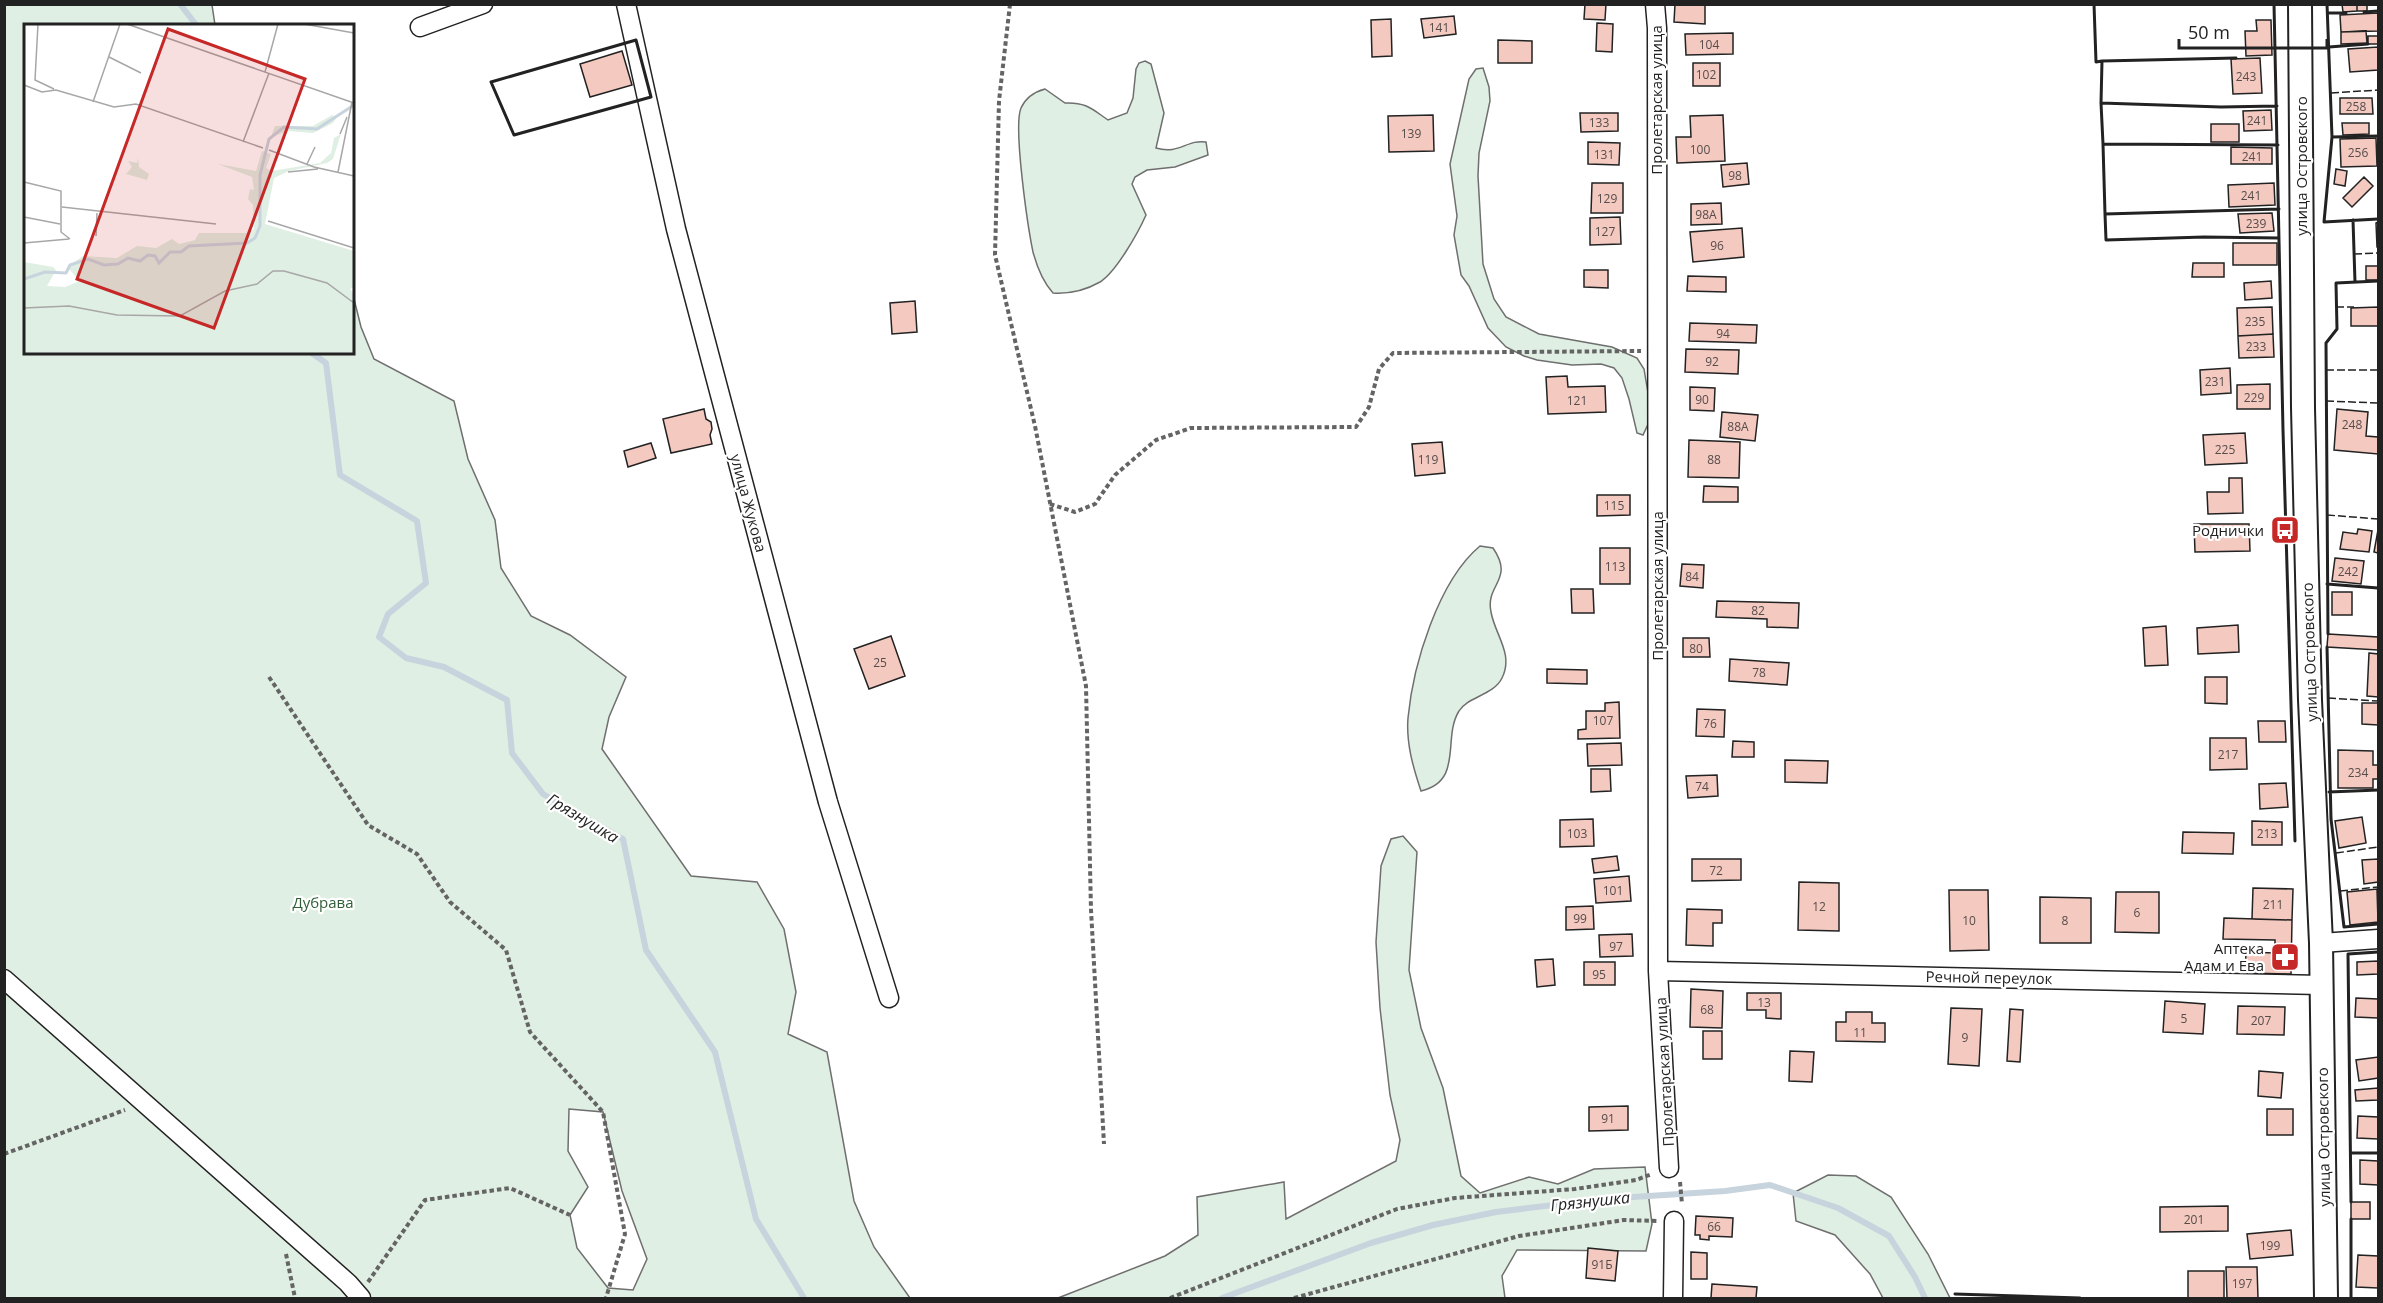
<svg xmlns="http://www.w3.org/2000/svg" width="2383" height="1303" font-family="'Open Sans',sans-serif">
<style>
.green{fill:#e0efe3;stroke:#6f6f6f;stroke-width:1.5;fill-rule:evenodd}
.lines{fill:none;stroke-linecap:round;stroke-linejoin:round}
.stream{stroke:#c7d3dd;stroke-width:6}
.building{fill:#f3c9c0;stroke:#222;stroke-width:1.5}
.minor-casing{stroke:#222;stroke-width:21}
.tertiary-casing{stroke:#222;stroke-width:26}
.path{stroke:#646464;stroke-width:4;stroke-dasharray:4.5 3;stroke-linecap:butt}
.minor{stroke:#fff;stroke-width:18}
.tertiary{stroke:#fff;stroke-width:22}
.fence{stroke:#222;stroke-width:1.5;stroke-dasharray:8 3;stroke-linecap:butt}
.wall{stroke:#222;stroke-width:3}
.labels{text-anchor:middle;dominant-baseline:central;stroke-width:4.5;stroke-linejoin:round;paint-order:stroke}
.number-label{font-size:12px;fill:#564c4a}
.street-label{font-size:15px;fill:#222;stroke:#fff}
.poi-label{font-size:15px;fill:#222;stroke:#fff;text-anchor:end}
.park-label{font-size:15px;fill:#2f5e38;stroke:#fff}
.water-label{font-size:16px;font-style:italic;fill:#222;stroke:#fff}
.inset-river{fill:none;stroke:#c7d3dd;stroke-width:3}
.inset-road{fill:none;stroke:#a7a7a7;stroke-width:1.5}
.view{fill:#c62828;fill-opacity:0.15;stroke:#c62828;stroke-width:3}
.inset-edge{fill:none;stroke:#222;stroke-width:3}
</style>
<rect width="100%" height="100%" fill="#fff"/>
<path class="green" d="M5,5h207l3,20 -189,1v326h326l1,-57 8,32 13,32 80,42 14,58 27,61 6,48 30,48 39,19 56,42 -17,40 -7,32 89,127 66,6 27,47 12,63 -8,42 39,18 27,149 20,46 36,51h-905zM569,1109l34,3 19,79 25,68 -14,31 -25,-2 -31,-40 -7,-33 18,-28 -20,-36z
M1145,61l6,3 13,49 -8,35c23,7 31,-9 50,-6l2,13 -33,12 -28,3 -12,7 -3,7 14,31c-8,18 -30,57 -46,67 -14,8 -31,12 -47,11 -10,-11 -16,-26 -20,-41 -5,-24 -20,-125 -12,-144 5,-11 13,-16 24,-19l20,14c21,-1 27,6 43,17l19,-7 6,-15 3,-29 3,-6z
M1483,68l6,19 1,14 -11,52 -1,23 5,88 11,35 12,18 33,17 73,13 25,11 7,11 6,36 -1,17 -6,13 -6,-2 -8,-34 -7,-21 -8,-10 -13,-4 -29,1 -35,-5 -13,-4 -18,-9 -18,-19 -19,-42 -8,-11 -7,-40 3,-19 -7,-52 19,-85 7,-10z
M1480,546l13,2c22,32 -8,36 -2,64 4,23 23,42 11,66 -8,17 -35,19 -43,33 -17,27 5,70 -38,80 -8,-24 -15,-48 -13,-73 5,-53 30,-137 72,-172z
M1403,836l14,16 -8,118 12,58 22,60 18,88 19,17 49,-16 29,7 36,-15 51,-2 7,57 -6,27 -129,-1 -15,26 3,22h-447l107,-42 33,-21 -1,-38 87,-15 2,37 110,-58 4,-21 -10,-45 -10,-87 -4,-66 5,-76 10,-27z
M1828,1175l28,1 35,21 37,57 22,44h-67l-13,-24 -35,-39 -39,-14 -3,-28z"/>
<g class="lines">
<path class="stream" d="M180,4l17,22
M310,352l16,11 14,112 77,46 9,62 -38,31 -9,23 27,21 38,9 63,33 5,53 31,41 80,45 23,111 69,102 41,167 48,79
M1222,1298l149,-55 62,-18 63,-13 107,-13 122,-8 45,-6 68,23 51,28 26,41 10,21"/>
</g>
<path class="building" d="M1585,4h21l-1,16 -21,-1z
M1675,4h30v20l-31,-2z
M2342,4h15v7l-14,1z
M2357,4h10v7h-10z
M2378,13v18l-37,1 -1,-17z
M1454,16l2,18 -32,4 -3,-19z
M1391,19l1,37 -20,1 -1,-37z
M2256,20h15l1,35 -26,1 -1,-25h12z
M1597,23l16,1 -1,28 -16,-1z
M2366,31l1,12 -26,1v-12z
M1733,33v21l-47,1 -1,-21z
M2368,36h10v8h-10z
M1498,40l34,1v22h-34z
M2378,47v23l-28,2 -2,-23z
M622,51l10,34 -42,12 -10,-33z
M2260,58l2,35 -29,1 -2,-35z
M1693,63h27v23h-27z
M2340,98h32l1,16h-33z
M2271,110l1,20 -28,1 -1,-20z
M1580,113h38v18l-37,1z
M1433,115l1,36 -45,1 -1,-36z
M1723,115l2,46 -48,2 -1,-26h15l-1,-21z
M2342,123h27v11l-26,1z
M2211,124h28v18h-28z
M2376,138l1,28 -36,1 -1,-28z
M1588,142l32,1 -1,22 -31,-1z
M2231,147l41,1v16h-41z
M1747,163l2,21 -26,3 -2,-22z
M2336,169l11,2 -2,15 -11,-2z
M2364,177l9,9 -21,21 -9,-9z
M1592,183h31v30h-32z
M2274,183l1,22 -46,2 -1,-22z
M1721,203l1,21 -31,1v-21z
M2272,213l2,18 -34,2 -2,-19z
M1620,217l1,27 -31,1v-27z
M2378,222v25h-1l-1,-24z
M1742,228l2,29 -51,5 -3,-30z
M2233,243h44v22h-44z
M2193,263h31v14h-32z
M2366,266h12v14h-12z
M1584,270h24v18l-24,-1z
M1688,276l38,1v15l-39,-1z
M2271,281l1,17 -27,2 -1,-17z
M915,301l2,31 -25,2 -2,-31z
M2272,307l1,27 -35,2 -1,-28z
M2378,307v19h-27v-18z
M1690,323l67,2 -1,18 -67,-2z
M2273,334l1,23 -35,1 -1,-22z
M1686,349l53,1 -1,24 -53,-2z
M2230,368l1,25 -30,2 -1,-25z
M1567,376l1,11 37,-1 1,26 -58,2 -2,-37z
M2270,384v25h-33v-24z
M1690,387l25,1 -1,23 -24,-1z
M704,409l2,10 5,3 1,7 -2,6 2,9 -41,9 -8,-34z
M2337,409l31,3 -2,24 12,1v17l-44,-4z
M1722,412l36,3 -3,26 -35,-4z
M2245,433l2,30 -42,2 -2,-30z
M1689,440l51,2 -1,36 -51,-1z
M1442,442l3,31 -30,3 -3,-32z
M651,443l5,15 -28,9 -4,-16z
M2229,478h13l1,35 -35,1 -1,-22h22z
M1704,486l34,1v15h-35z
M1597,495h33v20l-33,1z
M2194,524h55l1,27 -55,1z
M2358,529l14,2 -3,21 -29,-3 3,-17 14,2z
M2378,530v23l-4,-1z
M1600,548h30v36h-30z
M2335,558l29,3 -3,23 -29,-3z
M1682,564l22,1 -1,23 -23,-2z
M1571,589h22l1,24h-22z
M2332,592h20v23h-20z
M1717,601l82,2 -1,25 -31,-1v-8l-51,-2z
M2238,625l1,27 -41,2 -1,-26z
M2166,626l2,39 -23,1 -2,-38z
M2328,634l50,3v13l-51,-3z
M891,636l14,40 -36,13 -15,-40z
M1683,638h26l1,19h-27z
M2369,653l9,1v43l-11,-1z
M1730,659l59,4 -2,22 -58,-4z
M1547,669l40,1v14l-40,-1z
M2205,677h22v27l-22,-1z
M1619,702l1,36 -42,1v-9l8,-1v-18h19v-8z
M2362,703h16v22l-16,-1z
M1697,709l28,1 -1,27 -28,-1z
M2258,721h27l1,21h-27z
M2210,738h36l1,31 -37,1z
M1733,741l21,1v15h-22z
M1621,743l1,22 -34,1 -1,-22z
M2338,750l35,1v14h5v14h-5v9h-35z
M1785,760l43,1 -1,22 -42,-1z
M1591,769h19l1,22 -20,1z
M1717,775l1,21 -30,2 -2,-22z
M2286,783l2,24 -28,2 -1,-25z
M2362,817l4,26 -27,5 -4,-27z
M1593,819l1,27 -34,1v-27z
M2252,821l30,1v23h-30z
M2183,832l51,1 -1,21 -51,-1z
M1617,856l2,14 -25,3 -2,-14z
M1692,859h49v21l-49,1z
M2378,859v23l-14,2 -2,-24z
M1629,876l2,25 -35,2 -2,-24z
M1799,882l40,1v48l-41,-1z
M2253,888l40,1 -1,31 -40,-1z
M2377,889l1,33 -28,3 -3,-33z
M1949,890h39l1,60 -39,1z
M2116,892h43v41l-44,-1z
M2040,897l51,1v45h-51z
M1593,906l1,23 -28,1v-23z
M1687,909l35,1v13h-9v23l-27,-1z
M2224,918l68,2 -1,54 -46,-1 1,-21 29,1v-13l-52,-1z
M1632,934l1,22 -33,1 -1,-22z
M1553,959l2,26 -18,2 -2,-27z
M2378,961v13l-21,1v-13z
M1584,962h31v23h-31z
M1691,989l32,2 -1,37 -32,-1z
M1747,993h34v26l-15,-1v-8h-19z
M2356,998l22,1v19l-23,-1z
M2165,1001l40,3 -2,30 -40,-2z
M2238,1006l47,1 -1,28 -47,-1z
M1951,1008l31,1 -3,57 -31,-2z
M2010,1009l13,1 -3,52 -13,-1z
M1846,1012h26v11h13v19l-49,-1v-19h10z
M1703,1031h19v28h-19z
M1790,1051l24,1 -2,30 -23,-1z
M2378,1057v21l-19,3 -3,-21z
M2259,1071l24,2 -2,25 -23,-2z
M2378,1088v12l-22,1 -1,-11z
M1628,1106v24l-39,1v-24z
M2267,1109h26v26h-26z
M2358,1116l20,1v22l-21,-1z
M2360,1160l18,1v24l-18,-1z
M2351,1202h19v17h-19z
M2228,1206v25l-68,1v-25z
M1696,1216l37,2 -1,19 -23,-1v4l-9,-1v-4h-5z
M2291,1230l2,25 -43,4 -3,-25z
M1588,1248l30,3 -3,30 -29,-3z
M1691,1252l16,1v26h-16z
M2358,1255l20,1v32l-22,-1z
M2226,1267h31l1,31h-31z
M2188,1271h36v27h-36z
M1712,1284l45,3 -1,11h-45z"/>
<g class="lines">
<g class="minor-casing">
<path id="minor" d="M626,4l50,225 152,573 61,196
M1655,4l2,24 1,943 11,197
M420,27l63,-23
M2321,943l57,-4
M1658,971l663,14
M4,979l344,304 13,15
M1673,1298l1,-77"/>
</g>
<g class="tertiary-casing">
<path id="tertiary" d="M2300,4l3,404 7,292 11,243 5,355"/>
</g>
<path class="path" d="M1010,4l-11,97 -4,154 40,171 51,260 5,224 13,234
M1050,504l25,8 20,-8 20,-29 41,-35 35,-12 165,-1 13,-20 10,-38 14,-16 248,-2
M269,677l99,148 49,29 33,48 56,48 24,82 73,80 22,122 -19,64
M4,1154l121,-44
M1680,1182l2,22
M286,1254l9,44
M368,1282l57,-82 85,-12 60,27
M1170,1298l227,-89 58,-11 120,-9 61,-9 16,-6
M1294,1298l225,-62 105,-16 34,1"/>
<use href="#minor" class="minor"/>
<use href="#tertiary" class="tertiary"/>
<path class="fence" d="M2331,93l47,-3
M2354,254l24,-1
M2336,307h18
M2326,370h52
M2326,401l52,2
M2327,515l51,4
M2328,698l50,3
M2336,853l42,-6
M2340,891l38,-4"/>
<path class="wall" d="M2094,4l2,58 6,-1
M2274,4l9,426 12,411
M2327,4l5,133 -8,85 54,-3
M2364,12l14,-1
M2328,13h18
M636,40l15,57 -137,38 -23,-53z
M2329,47l39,-3
M2236,58l-134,3 -1,42 120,4 56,-1
M2101,103l2,41 175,1
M2332,137l46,-1
M2103,144l2,70 174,-5
M2105,214l1,26 98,-3 75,1
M2353,220l2,62
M2327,584l51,4
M2328,634l-2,-291 11,-14 -1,-46 42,-2
M2327,647l4,172 13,108 34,-3
M2329,792l49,-2
M2351,1153h27
M2351,1202l-3,-248 30,-2
M1955,1294l125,4
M2351,1298v-79"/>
</g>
<defs>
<g id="bus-square" transform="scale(1.5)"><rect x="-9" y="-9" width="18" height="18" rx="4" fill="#c62828" stroke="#fff"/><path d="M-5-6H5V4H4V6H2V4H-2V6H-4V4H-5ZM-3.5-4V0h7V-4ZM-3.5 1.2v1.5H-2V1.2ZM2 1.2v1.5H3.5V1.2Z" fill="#fff"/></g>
<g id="pharmacy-square" transform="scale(1.5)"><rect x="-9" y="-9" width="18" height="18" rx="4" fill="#c62828" stroke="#fff"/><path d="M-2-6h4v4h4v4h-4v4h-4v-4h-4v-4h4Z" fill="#fff"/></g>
</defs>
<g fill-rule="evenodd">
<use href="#bus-square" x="2285" y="530"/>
<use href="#pharmacy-square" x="2285" y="957"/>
</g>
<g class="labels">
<g class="number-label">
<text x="1439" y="27">141</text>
<text x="1709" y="44">104</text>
<text x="1706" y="74">102</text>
<text x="2246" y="76">243</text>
<text x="2356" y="106">258</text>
<text x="2257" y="120">241</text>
<text x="1599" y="122">133</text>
<text x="1411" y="133">139</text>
<text x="1700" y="149">100</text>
<text x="2358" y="152">256</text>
<text x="1604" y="154">131</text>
<text x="2252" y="156">241</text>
<text x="1735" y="175">98</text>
<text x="2251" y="195">241</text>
<text x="1607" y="198">129</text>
<text x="1706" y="214">98А</text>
<text x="2256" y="223">239</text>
<text x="1605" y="231">127</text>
<text x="1717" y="245">96</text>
<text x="2255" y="321">235</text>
<text x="1723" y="333">94</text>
<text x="2256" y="346">233</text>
<text x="1712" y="361">92</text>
<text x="2215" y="381">231</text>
<text x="2254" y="397">229</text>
<text x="1702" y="399">90</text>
<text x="1577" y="400">121</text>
<text x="2352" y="424">248</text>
<text x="1738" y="426">88А</text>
<text x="2225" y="449">225</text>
<text x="1428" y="459">119</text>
<text x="1714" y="459">88</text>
<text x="1614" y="505">115</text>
<text x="1615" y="566">113</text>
<text x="2348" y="571">242</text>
<text x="1692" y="576">84</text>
<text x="1758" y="610">82</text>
<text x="1696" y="648">80</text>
<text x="880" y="662">25</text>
<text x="1759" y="672">78</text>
<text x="1603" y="720">107</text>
<text x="1710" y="723">76</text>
<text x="2228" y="754">217</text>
<text x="2358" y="772">234</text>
<text x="1702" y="786">74</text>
<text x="1577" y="833">103</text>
<text x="2267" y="833">213</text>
<text x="1716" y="870">72</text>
<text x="1613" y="890">101</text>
<text x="2273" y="904">211</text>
<text x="1819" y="906">12</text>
<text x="2137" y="912">6</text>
<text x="1580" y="918">99</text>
<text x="1969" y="920">10</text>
<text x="2065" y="920">8</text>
<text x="1616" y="946">97</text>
<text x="1599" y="974">95</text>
<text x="1764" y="1002">13</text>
<text x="1707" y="1009">68</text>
<text x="2184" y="1018">5</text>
<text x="2261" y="1020">207</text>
<text x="1860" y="1032">11</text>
<text x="1965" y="1037">9</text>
<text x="1608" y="1118">91</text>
<text x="2194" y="1219">201</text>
<text x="1714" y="1226">66</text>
<text x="2270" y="1245">199</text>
<text x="1602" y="1264">91Б</text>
<text x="2242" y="1283">197</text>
</g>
<g class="street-label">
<text transform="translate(1656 100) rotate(-90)">Пролетарская улица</text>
<text transform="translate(2301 166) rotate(-90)">улица Островского</text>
<text transform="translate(749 503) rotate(75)">улица Жукова</text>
<text transform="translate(1657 586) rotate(-90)">Пролетарская улица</text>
<text transform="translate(2309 652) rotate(-92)">улица Островского</text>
<text transform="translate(1989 977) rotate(1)">Речной переулок</text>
<text transform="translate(1664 1072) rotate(-93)">Пролетарская улица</text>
<text transform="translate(2323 1137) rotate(-91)">улица Островского</text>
</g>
<g class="poi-label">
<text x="2264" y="530">Роднички</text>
<text x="2264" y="948">Аптека<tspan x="2264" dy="17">Адам и Ева</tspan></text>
</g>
<g class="park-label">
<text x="323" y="902">Дубрава</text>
</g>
<g class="water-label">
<text transform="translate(583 818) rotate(31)">Грязнушка</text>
<text transform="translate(1590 1201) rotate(-6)">Грязнушка</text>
</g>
</g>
<g transform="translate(24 24)">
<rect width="330" height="330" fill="#fff"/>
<path d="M308,91l5,2 -4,6 -20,10 -25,-2 -17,6 4,-11h38zM317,110l-8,25 -6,4 -38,8 -15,7 -9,46 89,27v36l-4,2 4,5v60h-330v-92l29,5 3,3 -9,16 18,1 15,-6 -13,-14 16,-11 34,2 20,-12 19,2 16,-9 7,5 16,-4 4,-7h50l5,-4 -1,-24 -5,-6 2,-10 4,1 -2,-13 -34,-13 38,7 6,-20 9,3 -5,14 6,3 48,-8 11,-10 3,-15zM114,134l1,9 10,7 -2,6 -21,-6 6,-7 -4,-6 9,2z" fill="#e0efe3"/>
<path class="inset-river" d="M0,255l21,-7 21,1 4,-8 18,-6 16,6 14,-1 10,-6 12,3 8,-6 7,1 4,7 11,-11h11l8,-6 58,-3 8,-5 5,-12v-51l9,-36 15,-12 33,2 37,-24"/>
<path class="inset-road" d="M14,0l-3,56 19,9M103,0l227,79M280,0l50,9M85,33l32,16M241,48l13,-48M0,61l18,7 14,-2 58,17 22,-3 127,44M69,78l27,-78M316,110l7,-17M219,118l26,-69M245,126l45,17 40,9M283,140l8,-17M264,148l30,-3M314,148l14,-70M0,158l37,9v41l9,7M38,183l154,17M0,193l36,7M244,197l86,27M72,212l1,-23M0,219l45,-4M0,284l45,-2 48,9 63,1 45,-25 32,-7 16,-13h11l43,12 27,20"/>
<path class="view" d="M144,5l137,50 -91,249 -137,-49z"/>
<rect width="330" height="330" class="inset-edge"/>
</g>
<rect width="2383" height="1303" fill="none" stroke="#222222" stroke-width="12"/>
<path d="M2179 39v9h148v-9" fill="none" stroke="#222222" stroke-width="3"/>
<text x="2188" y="39" font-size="18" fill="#222222" stroke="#ffffff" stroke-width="4.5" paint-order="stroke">50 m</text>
</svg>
